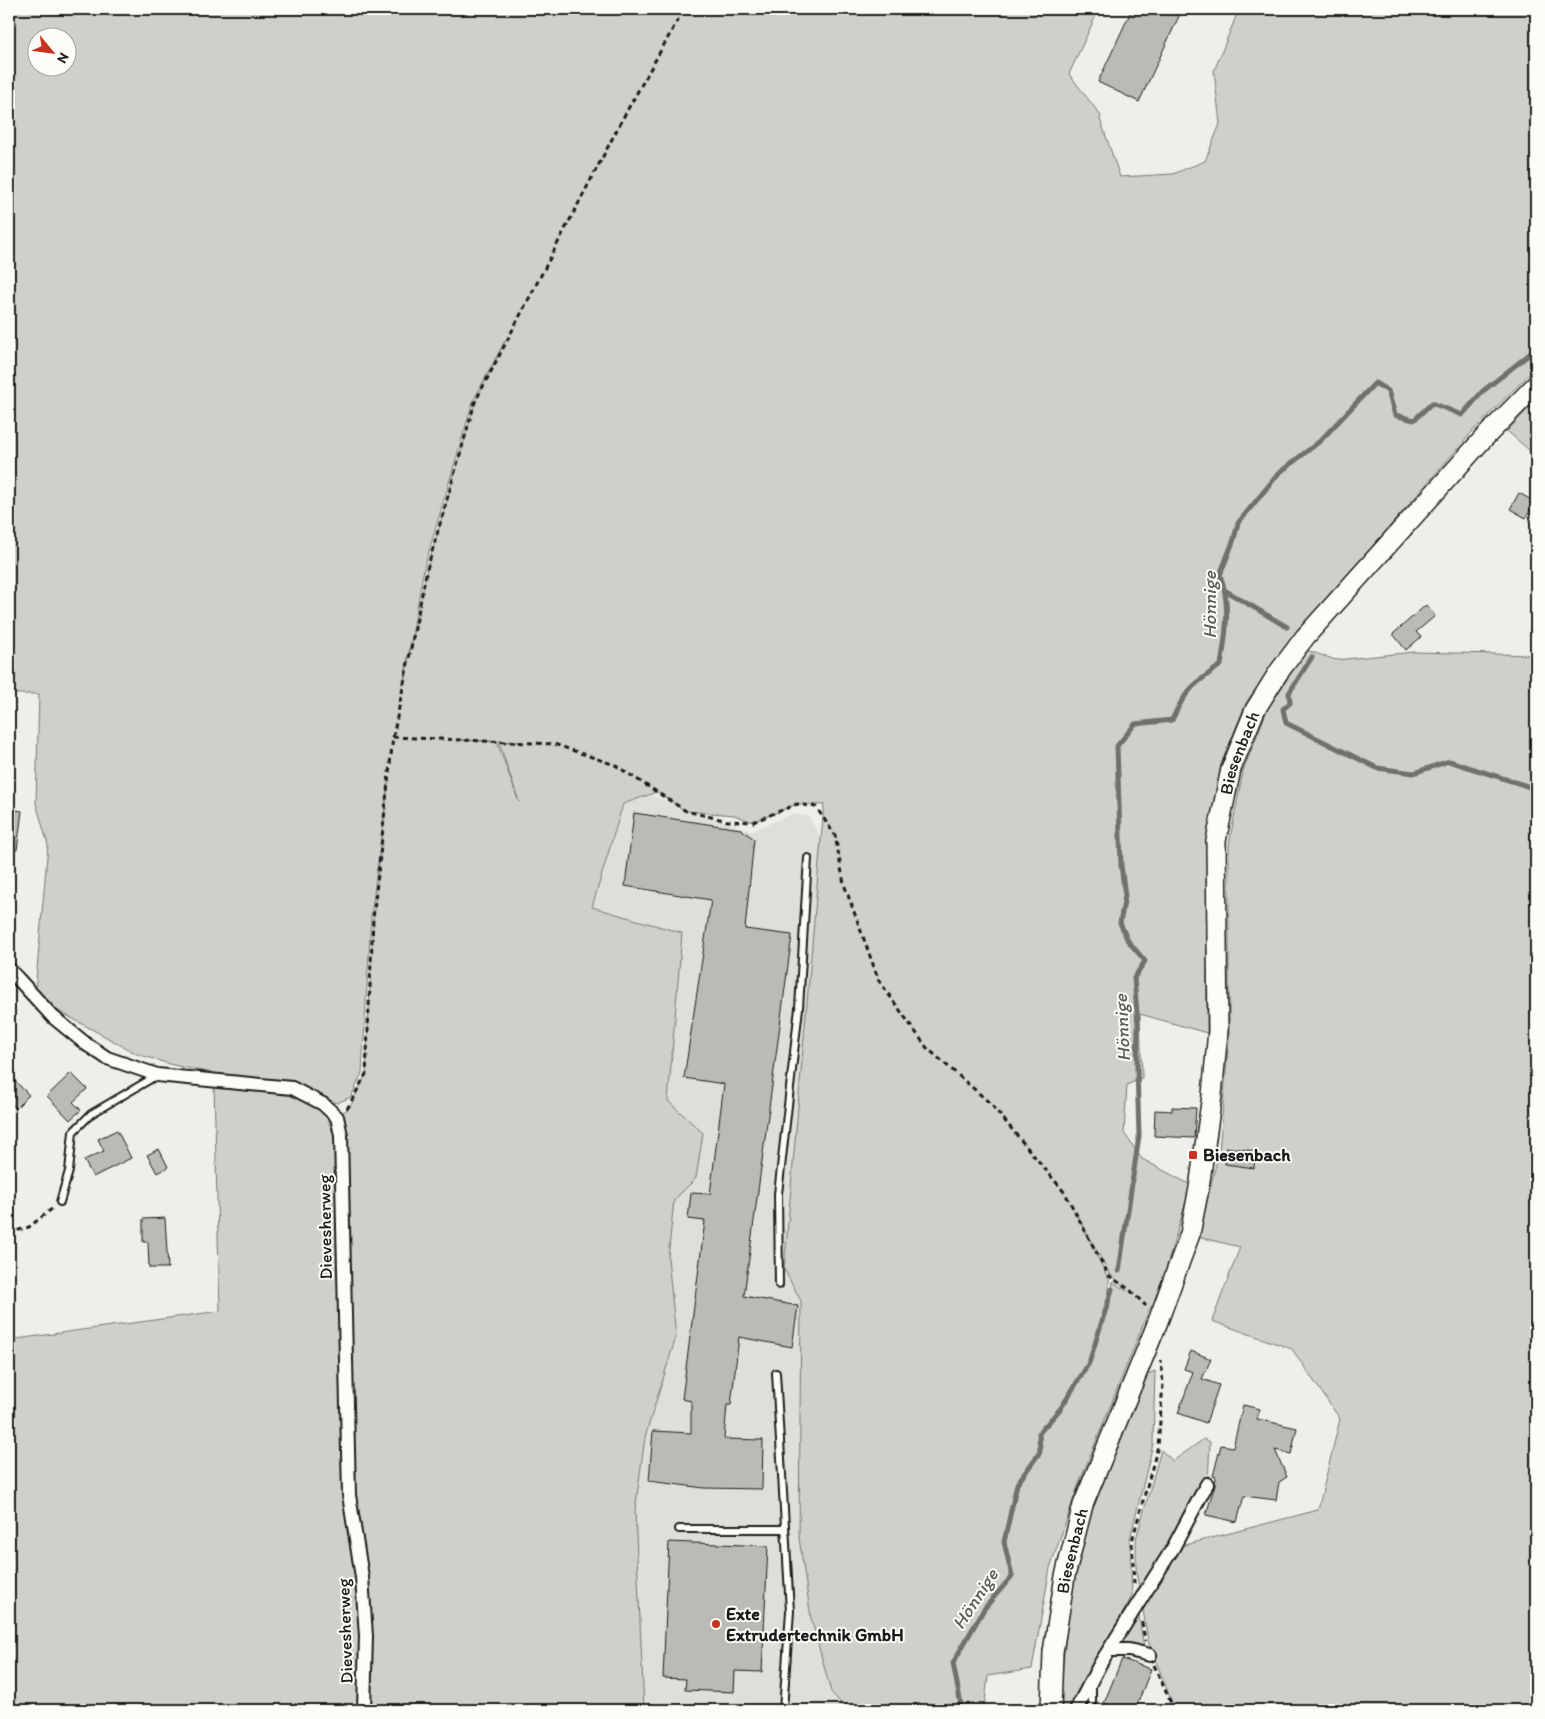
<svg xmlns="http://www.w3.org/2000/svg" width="1545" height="1719" font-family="Itim,sans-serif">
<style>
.built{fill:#e0deda}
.green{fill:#d0cfcc;stroke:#767674;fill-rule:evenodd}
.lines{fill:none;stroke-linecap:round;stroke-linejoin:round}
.stream{stroke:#706f6d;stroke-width:5}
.building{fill:#bbbab6;stroke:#1c1c1c}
.lane-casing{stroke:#1c1c1c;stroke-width:10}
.street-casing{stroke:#1c1c1c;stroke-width:16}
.secondary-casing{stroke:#1c1c1c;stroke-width:22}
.path{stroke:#1c1c1c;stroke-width:3;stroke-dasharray:5 4;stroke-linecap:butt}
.lane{stroke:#fdfcf7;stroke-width:6}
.street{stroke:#fdfcf7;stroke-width:12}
.secondary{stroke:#fdfcf7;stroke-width:19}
.poi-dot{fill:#c8321e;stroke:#fdfcf7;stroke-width:2}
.labels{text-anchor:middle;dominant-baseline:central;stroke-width:4;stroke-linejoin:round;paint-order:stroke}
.street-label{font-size:18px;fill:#1c1c1c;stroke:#fdfcf7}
.poi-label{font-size:18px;font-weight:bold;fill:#1c1c1c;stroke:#fdfcf7;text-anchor:start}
.water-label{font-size:19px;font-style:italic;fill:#5b5b59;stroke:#fdfcf7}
</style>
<rect width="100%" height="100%" fill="#f0eeea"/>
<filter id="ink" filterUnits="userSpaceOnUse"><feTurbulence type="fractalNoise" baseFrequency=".02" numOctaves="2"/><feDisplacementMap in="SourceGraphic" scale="10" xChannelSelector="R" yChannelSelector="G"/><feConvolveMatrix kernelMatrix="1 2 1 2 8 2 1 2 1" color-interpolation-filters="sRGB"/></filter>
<g filter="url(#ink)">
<path class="built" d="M650,795l102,36 40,-17 16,2 14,23 -38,430 17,32 -2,237 12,80 20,74 16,18h-203l-9,-199 10,-74 31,-100 -8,-79 6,-58 22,-22 7,-45 -35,-32 14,-168 -90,-26 31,-103z"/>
<path class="green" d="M9,9h1090l-30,65 32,42 -1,3 20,58 53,-3 32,-13 15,-37 -6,-53 25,-62h297v358l-65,66 -173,199 -51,69 -26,63 -14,78v191l-67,-19 2,64 -15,7 -3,48 18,26 49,26 -34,114 -8,11 -71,176 -28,82 -18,101 -44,7 -4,34h-137l-16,-18 -20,-74 -12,-80 2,-237 -17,-32 40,-464 -27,-1 -44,18 -19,-7 -48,-4 -29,-19 -34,12 -31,103 90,26 -14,168 35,32 -7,45 -22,22 -6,58 8,79 -31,100 -10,74 9,199h-273v-109l-17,-106 -17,-378 13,-10 16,-33 7,-155 15,-136 -17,134 -9,156 -11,24 -14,6 -44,-18 -48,-5 -72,-15 -36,-11 -82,-45 -20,-17 13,-147 -12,-42 3,-109h-30zM38,38h30v30h-30zM505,341l-30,61 -48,167 -24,117 21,-118 49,-167zM461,740l58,2h-20l20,60 -22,-60zM1074,1210l35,63 18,18 -14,-9 -4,28v-30z
M1536,401v55l-29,-25z
M1306,650l30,10 78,-8 122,3v1055h-358l-5,-5 -25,-64 -6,-38 35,-56 141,-37 22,-91 -48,-70 -80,-28 28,-74 -42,-10 21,-85 10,-114v-194l14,-73 24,-61z
M214,1085c32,3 74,0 102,20 9,7 14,19 18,30l28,522 -3,53h-350v-370l211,-29z
M1155,1371l-2,73 -23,95 2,57 -62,114h-11c5,-69 13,-137 34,-203 13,-45 35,-89 52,-132z
M1204,1439l6,3 -2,42 -67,112 -5,-23v-34l25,-89 12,11z
M1138,1610l6,38 -30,-2z"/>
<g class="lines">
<path class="stream" d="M1226,591l61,36
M1312,657l-23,36 1,10 -7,6 3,14 91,45 37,5 35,-12 87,28
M1119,1271l20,-135 -2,-68 1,-44 -4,-46 11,-17 -17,-20 -8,-18 5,-27 -4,-31 -4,-119 18,-22 37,-4c13,-30 23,-37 49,-55 5,-30 10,-62 -1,-90l14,-36 4,-16 41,-50 41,-32 55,-58 13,8 7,24 19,5 18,-17 30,12 21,-24 53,-42
M962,1710l-9,-47 31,-54 28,-33 -8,-34 13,-58 23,-32 -1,-19 22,-25 28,-45 23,-74"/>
</g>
<path class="building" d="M1132,9h36l12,5 -41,88 -41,-20z
M1519,493l16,9 -9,16 -16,-9z
M1426,605l9,11 -19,16 5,5 -15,13 -13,-16z
M9,809l13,2 -5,39 -8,-1z
M634,813l107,16 13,10 -9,90 47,6 -48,361 54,10 -6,41 -53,-10 -8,68h-4l-3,34 39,1 -1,49 -58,-1 -55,-7 4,-50 38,2v-32l-9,-2 23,-178 -17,-2 3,-26 19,1 14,-110 -40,-6 27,-178 -86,-14z
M71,1073l16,16 -14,13 8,8 -11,10 -23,-24z
M9,1075l20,20 -13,13 -7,-7z
M1172,1107l24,1 -2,30 -40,-2 1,-26 17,1z
M117,1130l14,28 -38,19 -9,-17 20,-9 -6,-12z
M1226,1147l29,4 -1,17 -29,-4z
M159,1149l9,18 -11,6 -10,-18z
M165,1218l3,50h-19l-1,-26h-5v-23z
M1191,1351l20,8 -9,20 17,6 -13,38 -28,-10 15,-41 -9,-3z
M1243,1405l17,4 -3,10 40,9 -6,26 -16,-4 12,27 -8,5 -3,18 -32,-4 -7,26 -31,-7 9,-31 1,-7 -3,-1 8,-31 12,2z
M669,1542l99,4 -6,126 -27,-1 -1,21 -49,-2 1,-11 -23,-1z
M1122,1659l29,10 -16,41h-13l-18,-7z"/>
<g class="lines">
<g class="lane-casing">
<path id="lane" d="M60,1202l9,-31 4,-39 18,-18 65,-38
M779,1285l-1,-91 21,-186 9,-150
M776,1373l14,238 -7,99
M679,1529h106
M1092,1686v24"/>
</g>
<g class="street-casing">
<path id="street" d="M9,969l44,48 33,27 21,14 50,17 135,13 31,16 14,13 4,18 8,360 13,82 4,59 -2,74
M1109,1650h20l21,5
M1076,1710l24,-46 73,-116 34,-64"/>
</g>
<g class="secondary-casing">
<g id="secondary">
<path id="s1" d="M1051,1710l2,-58 12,-76 18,-71 74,-181 33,-90 9,-46 13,-93 6,-64 -2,-190 15,-72 24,-59 23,-37 27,-36 177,-197 54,-55"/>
</g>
</g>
<path class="path" d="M393,737l161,7 61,21 71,46 42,10 25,1 44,-18 19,3 19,28 9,49 35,97 48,67 63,55 75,90 44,83 20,13 17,17
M347,1109l19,-35 7,-155 20,-182 34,-168 48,-167 149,-286 60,-107
M9,1233l20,-6 24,-19
M1134,1584l-2,-43 26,-95 5,-62 -2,-24
M1142,1622l3,19
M1154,1665l20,45"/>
<use href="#lane" class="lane"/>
<use href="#street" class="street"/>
<use href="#secondary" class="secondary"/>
</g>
</g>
<g class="poi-dot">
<rect x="1188" y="1150" width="10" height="10" rx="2.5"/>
<circle cx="716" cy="1624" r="5"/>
</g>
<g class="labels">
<g class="street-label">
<text stroke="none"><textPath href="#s1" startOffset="986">Biesenbach</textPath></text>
<text transform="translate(325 1227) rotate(-91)">Dievesherweg</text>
<text stroke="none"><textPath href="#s1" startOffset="161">Biesenbach</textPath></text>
<text transform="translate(345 1631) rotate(-92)">Dievesherweg</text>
</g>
<g class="poi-label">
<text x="1203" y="1155">Biesenbach</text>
<text x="726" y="1614">Exte<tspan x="726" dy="21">Extrudertechnik GmbH</tspan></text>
</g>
<g class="water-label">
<text transform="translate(1209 605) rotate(-90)">Hönnige</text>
<text transform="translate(1122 1028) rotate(-93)">Hönnige</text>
<text transform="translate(975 1599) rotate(-57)">Hönnige</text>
</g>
</g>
<rect width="1545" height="1719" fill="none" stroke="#fdfcf7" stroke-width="30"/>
<rect x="15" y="15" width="1515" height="1689" fill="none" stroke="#1c1c1c" stroke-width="2" filter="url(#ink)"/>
<g transform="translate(52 52) rotate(119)"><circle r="24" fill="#fdfcf7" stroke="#a3a29f"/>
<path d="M0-4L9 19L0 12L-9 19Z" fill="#c8321e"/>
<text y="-8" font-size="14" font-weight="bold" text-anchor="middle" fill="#1c1c1c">N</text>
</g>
</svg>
